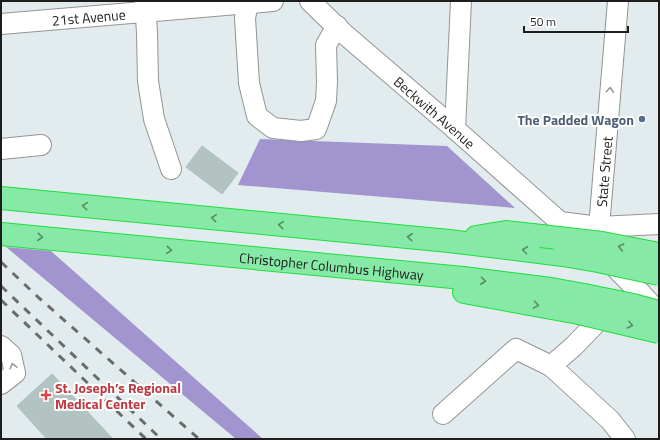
<svg xmlns="http://www.w3.org/2000/svg" width="660" height="440" font-family="'Titillium Web',sans-serif">
<style>
.forest{fill:#a295cf}
.building{fill:#b2c3c2;stroke:#a4c0bf}
.lines{fill:none;stroke-linecap:round;stroke-linejoin:round}
.minor-casing{stroke:#949494;stroke-width:22}
.highway-casing{stroke:#1edd3e;stroke-width:24}
.minor{stroke:#fff;stroke-width:20}
.highway{stroke:#86e9a6;stroke-width:22}
.rail{stroke:#6b6b6b;stroke-width:3;stroke-dasharray:8 8;stroke-linecap:butt}
.highway-bridge-casing{stroke:#1edd3e;stroke-width:24;stroke-linecap:butt}
.highway-bridge{stroke:#86e9a6;stroke-width:22}
.oneway{stroke:#999}
.oneway2{stroke:#578d68}
.service-dot{fill:#5c6f8a;stroke:#fff;stroke-width:1.5}
.health-dot{fill:#e0444e;stroke:#fff;stroke-width:1.5}
.labels{text-anchor:middle;dominant-baseline:central;stroke-width:4;stroke-linejoin:round;paint-order:stroke}
.street-label{font-size:14px;fill:#1d1d1d;stroke:#fff}
.service-label{font-size:14px;font-weight:bold;fill:#4e5e75;stroke:#fff;text-anchor:end}
.health-label{font-size:14px;font-weight:bold;fill:#be3a42;stroke:#fff;text-anchor:start}
</style>
<rect width="100%" height="100%" fill="#e2ecee"/>
<path class="forest" d="M260,139l187,7 68,62 -277,-23z
M6,247l45,4 212,188h-27z"/>
<path class="building" d="M202,146l36,27 -16,21 -36,-27z
M52,374l61,65h-66l-30,-33z"/>
<g class="lines">
<g class="minor-casing">
<g id="minor">
<path d="M145,1l2,32 1,48 6,38 17,50"/>
<path id="s1" d="M310,1l32,31 113,97 105,93 39,5 60,-3"/>
<path d="M248,3l-3,15 4,65 8,33 16,12 28,3 15,-2 3,-8 7,-20 1,-19 -1,-37 11,-19"/>
<path id="s2" d="M1,24l272,-23"/>
<path d="M455,129l6,-128"/>
<path d="M1,149l40,-4"/>
<path id="s3" d="M596,240l3,-13 19,-226"/>
<path d="M607,259l42,43"/>
<path d="M1,346l10,9 4,18 -14,11"/>
<path d="M443,414l73,-65 35,17"/>
<path d="M625,439l-15,-19 -59,-54 23,-20 23,-24 44,-29"/>
</g>
</g>
<g class="highway-casing">
<g id="highway">
<path d="M1,198l448,43 114,14"/>
<path id="s4" d="M1,234l462,44 88,11 33,6"/>
<path d="M476,237l30,-5 35,4"/>
<path d="M464,292l115,21"/>
</g>
</g>
<use href="#minor" class="minor"/>
<use href="#highway" class="highway"/>
<path class="rail" d="M1,262l38,36 160,141
M1,286l160,153
M1,300l145,139"/>
<g class="highway-bridge-casing">
<path id="highway-bridge" d="M541,236l61,7 57,11
M563,255l35,6 61,13
M584,295l49,10 26,7
M579,313l80,19"/>
</g>
<use href="#highway-bridge" class="highway-bridge"/>
</g>
<defs><path id="oneway-chevron" d="M-2-3.5L2.5 0L-2 3.5" fill="none" stroke-width="1.6" stroke-linecap="round" stroke-linejoin="round"/></defs>
<g class="oneway">
<use href="#oneway-chevron" transform="translate(610 90) rotate(-85)"/>
<use href="#oneway-chevron" transform="translate(13 366) rotate(-104)"/>
</g>
<g class="oneway2">
<use href="#oneway-chevron" transform="translate(85 206) rotate(-175)"/>
<use href="#oneway-chevron" transform="translate(214 218) rotate(-175)"/>
<use href="#oneway-chevron" transform="translate(281 225) rotate(-175)"/>
<use href="#oneway-chevron" transform="translate(40 237) rotate(5)"/>
<use href="#oneway-chevron" transform="translate(410 237) rotate(-174)"/>
<use href="#oneway-chevron" transform="translate(621 247) rotate(-169)"/>
<use href="#oneway-chevron" transform="translate(169 250) rotate(5)"/>
<use href="#oneway-chevron" transform="translate(525 250) rotate(-173)"/>
<use href="#oneway-chevron" transform="translate(483 281) rotate(7)"/>
<use href="#oneway-chevron" transform="translate(536 305) rotate(10)"/>
<use href="#oneway-chevron" transform="translate(630 325) rotate(14)"/>
</g>
<circle class="service-dot" cx="642" cy="119" r="4"/>
<path class="health-dot" d="M44 389h4v4h4v4h-4v4h-4v-4h-4v-4h4z"/>
<g class="labels">
<g class="street-label">
<text stroke="none"><textPath href="#s2" startOffset="88">21st Avenue</textPath></text>
<text stroke="none"><textPath href="#s1" startOffset="167">Beckwith Avenue</textPath></text>
<text stroke="none"><textPath href="#s3" startOffset="69">State Street</textPath></text>
<text stroke="none"><textPath href="#s4" startOffset="332">Christopher Columbus Highway</textPath></text>
</g>
<g class="service-label">
<text x="634" y="119">The Padded Wagon</text>
</g>
<g class="health-label">
<text x="55" y="387">St. Joseph’s Regional<tspan x="55" dy="16">Medical Center</tspan></text>
</g>
</g>
<rect width="660" height="440" fill="none" stroke="#1d1d1d" stroke-width="4"/>
<path d="M524 26v6h104v-6" fill="none" stroke="#1d1d1d" stroke-width="2"/>
<text x="530" y="26" font-size="12" fill="#1d1d1d" stroke="#ffffff" stroke-width="3" paint-order="stroke">50 m</text>
</svg>
